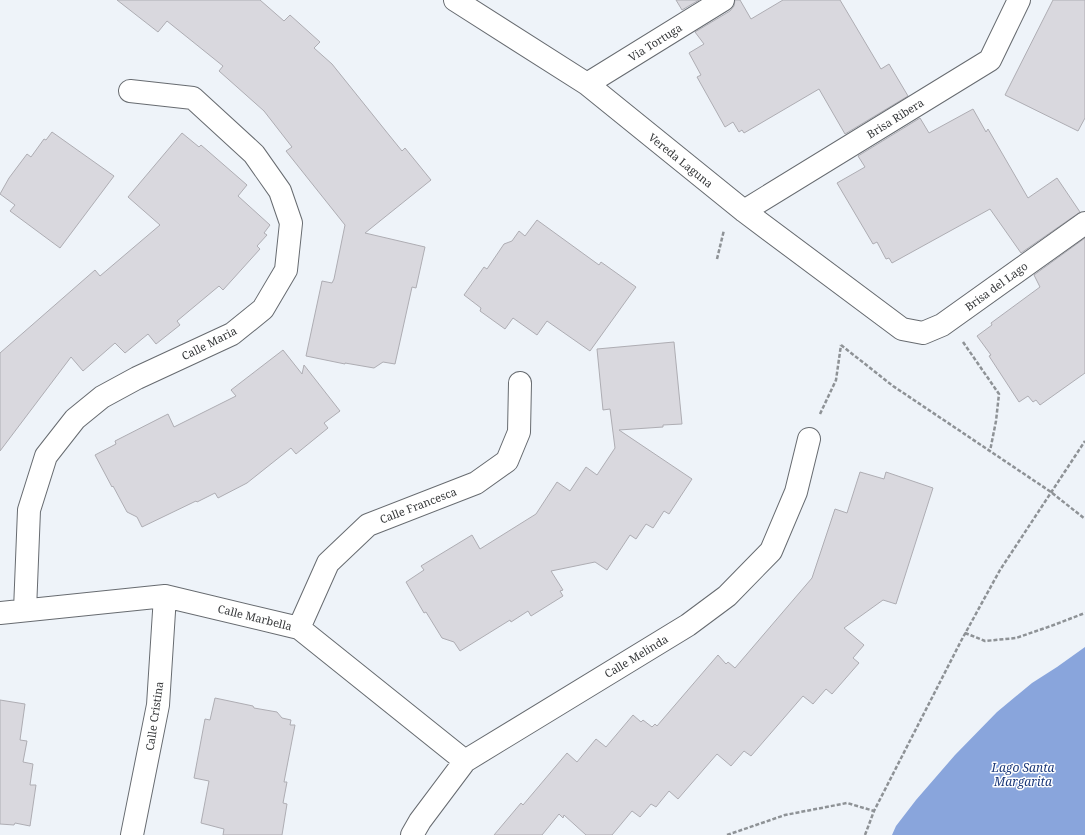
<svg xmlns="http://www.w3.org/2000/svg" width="1085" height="835" font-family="'Noto Serif',serif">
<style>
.water{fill:#89a5dc}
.building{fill:#d9d8de;stroke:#aeadb3}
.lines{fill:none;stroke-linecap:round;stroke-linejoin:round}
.minor-casing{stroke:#676b70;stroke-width:24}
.path{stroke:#8e9296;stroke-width:2.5;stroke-dasharray:4 2;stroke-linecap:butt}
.minor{stroke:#fff;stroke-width:22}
.labels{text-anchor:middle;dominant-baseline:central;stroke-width:3;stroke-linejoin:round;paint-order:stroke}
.street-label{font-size:11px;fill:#353739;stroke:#fff}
.water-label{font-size:12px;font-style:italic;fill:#1b3879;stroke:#fff}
</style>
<rect width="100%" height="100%" fill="#eef3f9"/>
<path class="water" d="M1085,647v188h-193l4,-9 20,-26 39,-45 42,-43 35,-29 25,-16z"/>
<path class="building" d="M117,0h143l24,21 6,-6 30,27 -6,6 18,16 57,71 13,16 3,-3 26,32 -66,53 60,14 -9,41 -4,-1 -17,77 -12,-2 -9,6 -29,-5v1l-39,-8 16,-75 10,2 2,-4 11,-54 -59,-74 6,-4 -28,-36 -45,-40 4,-5 -56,-45 -9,11z
M676,0h23l-17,10z
M735,0h5l11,19 32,-19h57l41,69 8,-5 19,32 -63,38 -26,-45 -75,44 -2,-3 -3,2 -6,-10 -8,5 -28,-50 4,-2 -12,-22 15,-9 -9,-12 35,-21 4,-5z
M1053,0h32v118l-7,13 -73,-36z
M973,109l13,23 2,-3 40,69 29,-20 23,34 -59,41 -31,-44 -98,54 -3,-5 -3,1 -9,-17 -4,2 -36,-61 28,-16 -7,-11 62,-38 9,15z
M52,132l62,44 -54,72 -50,-37 5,-6 -15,-11 9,-16 18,-24 4,3 13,-18 2,1z
M182,133l17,14 2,-2 46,40 -9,11 32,29 -6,8 3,2 -10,11 3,3 -37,41 -4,-4 -42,35 3,4 -24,19 -8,-10 -23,19 -10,-10 -32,28 -12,-14 -71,94v-98l95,-83 5,6 60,-51 -32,-28z
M537,220l62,45 2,-3 35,25 -46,64 -43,-30 -10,14 -24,-17 -8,11 -25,-18 1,-3 -17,-13 20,-28 3,2 17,-25 8,-3 7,-10 6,5z
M1085,238v135l-45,32 -4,-5 -3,2 -5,-6 -9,6 -30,-46 2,-1 -14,-19 15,-11 -1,-2 49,-36 -6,-12z
M674,342l8,82 -19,1v2l-44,3 73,49 -23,35 -5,-3 -11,17 -7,-4 -10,15 -6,-4 -23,35 -12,-8 -44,9 12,19 -3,1 3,5 -32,20 -3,-5 -17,11 -1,-2 -50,31 -6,-9 -12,-4 -16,-26 -2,1 -18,-31 18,-12 -3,-4 51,-31 8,14 56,-35 21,-32 13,9 16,-24 11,8 18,-27 -5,-39 -7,1 -6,-61z
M283,350l19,24 2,-9 36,46 -16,12 4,5 -32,26 -5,-6 -44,35 -29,15 -3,-5 -18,9 -1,-1 -54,26 -5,-10 -10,-5 -14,-26 -1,1 -17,-32 21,-11 -1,-3 53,-27 6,13 62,-31 -5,-6z
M860,472l24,7 2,-7 47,16 -37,116 -13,-4 -39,28 20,17 -11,13 6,5 -27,31 -6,-5 -13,15 -10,-8 -52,60 -7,-5 -13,15 -14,-12 -39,45 -9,-8 -13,16 -5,-3 -11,13 -8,-6 -20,24h-26l-22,-20 -1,3 -4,-4 -17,21h-48l27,-32 2,2 44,-52 10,9 19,-23 10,8 27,-32 8,7 2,-2 9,7 3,-3 2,2 61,-71 8,9 2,-2 7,6 77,-90 23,-69 12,4z
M215,698l38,8 1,2 23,4 5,6 9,2 -1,5h5l-11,57h3l-4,21 4,1 -5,31h-59l1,-6 -23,-6 8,-42 -15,-3 11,-59 5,1z
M0,700l25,4 -5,36 7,1 -4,21 10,2 -3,21h6l-6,41 -15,-3 -1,2 -14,-1z"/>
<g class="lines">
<g class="minor-casing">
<path id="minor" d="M455,0l132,84 157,127 158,118 21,4 19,-8 143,-102
M587,84l136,-84
M744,211l246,-151 29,-60
M25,610l4,-100 17,-54 29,-37 27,-22 35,-19 95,-44 31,-25 23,-39 5,-47 -11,-32 -26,-37 -61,-56 -63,-7
M0,613l165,-17 134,32 166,133
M299,628l29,-65 40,-38 108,-42 31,-22 12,-29 1,-49
M132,835l26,-130 7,-109
M412,835l8,-14 45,-60 223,-136 39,-29 44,-45 25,-59 13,-53"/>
</g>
<path class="path" d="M717,259l7,-29
M963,342l36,52 -3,27 -6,30
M841,345l52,41 158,106 34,27
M820,414l16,-34 5,-35
M965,633l20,8 31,-3 35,-12 34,-13
M727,835l58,-20 62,-12 27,8
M865,835l9,-24 87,-170 39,-71 85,-129"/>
<use href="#minor" class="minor"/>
</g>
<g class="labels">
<g class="street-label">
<text transform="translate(655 42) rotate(-32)">Via Tortuga</text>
<text transform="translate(895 118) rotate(-32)">Brisa Ribera</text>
<text transform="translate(681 160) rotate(39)">Vereda Laguna</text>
<text transform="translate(996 286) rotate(-36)">Brisa del Lago</text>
<text transform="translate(209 343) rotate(-27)">Calle Maria</text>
<text transform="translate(418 505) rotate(-21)">Calle Francesca</text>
<text transform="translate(255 617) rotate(14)">Calle Marbella</text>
<text transform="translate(636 656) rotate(-31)">Calle Melinda</text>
<text transform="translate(154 716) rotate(-82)">Calle Cristina</text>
</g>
<g class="water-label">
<text x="1023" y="767">Lago Santa<tspan x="1023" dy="14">Margarita</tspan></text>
</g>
</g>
</svg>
